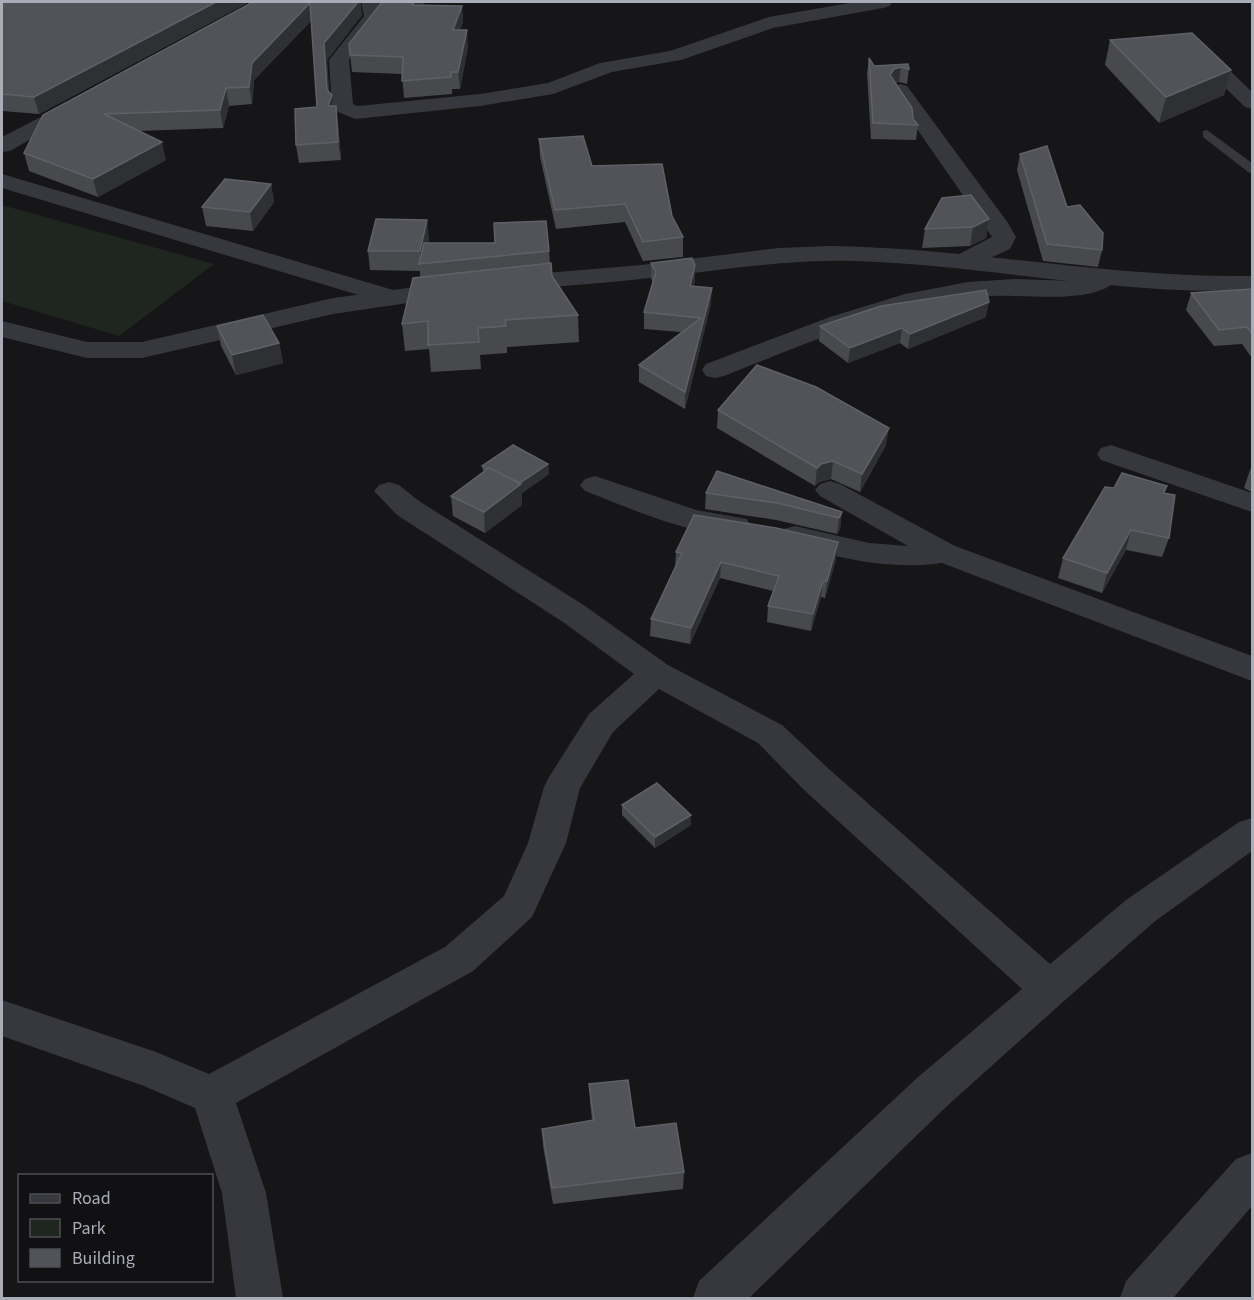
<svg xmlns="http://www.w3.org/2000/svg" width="1254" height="1300" font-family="'Source Sans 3',sans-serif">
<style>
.green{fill:#1e261f}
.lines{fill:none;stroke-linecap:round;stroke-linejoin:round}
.service{fill:#37383d;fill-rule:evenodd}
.minor{fill:#37383d;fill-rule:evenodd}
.tertiary{fill:#37383d;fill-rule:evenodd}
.wall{fill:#47494d}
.shaded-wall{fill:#2f3033}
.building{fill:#525359;stroke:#5f6168;stroke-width:1.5}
</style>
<rect width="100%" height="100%" fill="#161618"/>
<path class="green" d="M2,205l212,59 -95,72 -117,-35z"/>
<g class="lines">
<path class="service" d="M1207,130l45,33v10l-4,-1 -45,-35v-6z"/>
<path class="minor" d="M361,2h18l5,14 -35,44 4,44 5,2 122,-12 68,-11 52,-20 70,-12 99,-34 86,-15h37l-2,4 -7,2 -110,20 -92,32 -69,12 -59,22 -73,12 -125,13 -19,-8 -4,-4 -3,-47 35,-44z
M1207,53l7,2 38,37v17l-7,-2 -45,-44 -3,-4 3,-4z
M900,84l7,2 101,137 8,14 -6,12 -33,15 -9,2 -9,-2 -3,-5 3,-5 33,-17 -102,-147 3,-4z
M76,99l7,2 4,4 -4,4 -73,42 -8,1v-15z
M2,174l398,118 4,5 -4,5 -9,3 -9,-3 -380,-114z
M1107,270l9,2 3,5c-19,29 -95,17 -127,19 -94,6 -181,46 -268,80l-9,2 -9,-2 -4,-6 4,-6 124,-47 75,-23 63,-12 46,-3 60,2z
M1111,445l141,48v19l-151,-52 -4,-6 4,-6z
M595,476l101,34 51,9 4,7 -4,7c-41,10 -122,-27 -162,-42l-5,-6 5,-6z
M830,481l10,3 115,62 297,110v25l-310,-118c-54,8 -106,-6 -158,-20l-4,-7 4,-7 11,-3 74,17 39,3 -88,-50 -5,-6 5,-6z
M389,482l10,3 20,16 166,105 83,59 114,60 47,44 221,195 76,-64 113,-78 13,-4v33l-98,71 -90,79 -117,105 -198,192h-56l6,-17 218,-203 105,-89 -219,-200 -45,-46 -99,-54 -46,43 -33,56 -14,55 -34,74 -59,54 -237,132 30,90 17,105h-47l-14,-105 -27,-85 -51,-22 -142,-50v-36l154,52 53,22 236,-127 59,-51 24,-53 16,-56 5,-10 40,-63 45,-40 -71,-52 -166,-107 -23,-24 5,-6z
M1252,1153v53l-79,92h-53l6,-17 110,-122z"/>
<path class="tertiary" d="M831,246c141,2 280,32 421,30v14c-133,6 -265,-25 -398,-29 -66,-2 -129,9 -195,16 -49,6 -99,9 -149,13l-9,-2 -3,-5 3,-5 9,-2 131,-11 137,-17z
M453,282l9,3 4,5 -4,5 -129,19 -191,44h-55l-85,-21v-16l85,21h55l191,-44z"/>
</g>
<path class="wall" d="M2,2h247l-210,112 -37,-3z
M253,2h107l2,13 -35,45 2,31 9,32 3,37 -42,3 -3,-18 21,-38 -6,-86 -57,59 -2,24 -23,2 -6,22 -84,3 27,29 -68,37 -69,-26 -5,-18z
M381,2h44l-2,3 39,1 1,16 -3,8 8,17 -8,42h-8v5l-48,4 -2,-24 -50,-2 -3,-28 32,-41z
M1110,40l121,30 -7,25 -65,28 -54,-58z
M869,58l5,8 34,-2 1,5 -2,15 -8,-2 -4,1 18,36 5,6 -2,15 -45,-1 -4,-66z
M539,139l53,27 80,50 11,21v20l-40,4 -18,-39 -69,7 -16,-72z
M1020,154l47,53 35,43 -4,17 -55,-6 -26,-91z
M271,184l3,18 -21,29 -47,-5 -4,-19z
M989,219l-3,19 -16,8 -48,2 3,-19z
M429,239l-1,4 121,8 1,13 2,12 26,39 1,27 -72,5v6l-27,2 1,14 -50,3 -2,-23 -24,2 -3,-27 18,-47v-6l-50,-1 -2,-19z
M651,263l44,2v16l-2,5 18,18 -26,105 -46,-27v-17l42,-33 -37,-3v-17l9,-30 -2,-3z
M1252,289v69l-10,-14 -28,2 -28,-36 5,-17z
M986,317l-78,32 -8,-6 -52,20 -29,-22 1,-15z
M217,326l62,17 4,20 -47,12 -15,-29z
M718,410l168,35 -26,47 -29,-13 -12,3 -4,4 -98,-58z
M548,464l1,10 -27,19v12l-37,28 -32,-17 -2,-20 32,-24 -1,-6z
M1252,464v28l-8,-4z
M1167,486l-2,7 4,45 -7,19 -36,-7 -24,43 -44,-15 5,-20 51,-70z
M706,493l136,19 -2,17 -3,5 -61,-14 -71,-11z
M676,552l160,7 -11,39 -4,-1 -10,34 -44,-9 1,-16 5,-15 -53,-13 -30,66 -40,-8 1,-17 24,-52z
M622,805l69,10v10l-36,23 -33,-33z
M589,1084l46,44 49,44 -1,17 -130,15 -10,-58 -1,-17 50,-9 -2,-18z"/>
<path class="shaded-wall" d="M216,2h33l-210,112 -5,-17z
M358,2h2l2,13 -35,45 2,41 3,-6 2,17 -6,-6 -4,-63z
M414,2h11l-11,19 -2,-16z
M310,3l2,17 -58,60 -2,24 -3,-17 3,-24z
M462,6l1,16 -9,25 -1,-17z
M467,30l1,17 -8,42 -2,-17z
M901,67l-2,15 -7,2 -2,-9 4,-6z
M1231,70l-7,25 -65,28 7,-26z
M226,88l3,18 -6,22 -3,-18z
M336,106l2,17 3,37 -3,-18z
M162,142l4,18 -68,37 -5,-18z
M271,184l3,18 -21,29 -3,-19z
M989,219l-3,19 -16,8 3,-19z
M427,220l2,19 -5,25h-2l-2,-13z
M695,265v16l-5,21v-16z
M712,288l-1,16 -26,105v-17z
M989,302l-3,15 -78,32 2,-15z
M902,328l-2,15 -52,20 2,-15z
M279,343l4,20 -47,12 -4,-20z
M889,428l-3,17 -26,47 2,-18z
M833,461l-2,18 -12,3 -4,4 2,-18 4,-4z
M548,464l1,10 -27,19v12l-37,28 -1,-21 33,-27z
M842,512l-2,17 -3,5 2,-16z
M1131,530l-5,20 -24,43 5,-20z
M838,542l-2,17 -11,39 2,-17z
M721,562l-1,16 -30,66 1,-16z
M823,581l-2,16 -10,34 2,-17z
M691,815v10l-36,23v-11z"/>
<path class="building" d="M2,2h214l-182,95 -32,-3z
M253,2h105l-34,41 3,47 5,5 -4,11h8l2,36 -42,3 -1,-36 22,-2 -7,-104 -58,60 -3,24 -23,1 -6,22 -116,4 58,28 -69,37 -69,-26 19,-38z
M382,2h32l-2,3 50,1 -9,24h14l-9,42h-7v5l-49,4 1,-24 -53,-2 -1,-11z
M1192,33l39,37 -65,27 -56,-57z
M869,58l5,8 34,-2 1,5 -8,-2 -7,2 -4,6 22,33 1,11 5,6 -45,-2z
M583,136l9,30 70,-2 10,52 11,21 -40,5 -18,-38 -70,6 -16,-71z
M1047,146l20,61 13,-2 23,28 -1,17 -55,-6 -27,-90z
M225,179l46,5 -21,28 -48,-5z
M971,195l18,24 -16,8 -48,2 17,-31z
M376,219l51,1 -7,31h-52z
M546,221l3,30 -130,13 5,-21h71l-1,-20z
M692,258l3,7 -5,21 22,2 -27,104 -46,-27 62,-47 -57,-6 12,-40 -5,-9z
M551,263l1,13 26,39 -73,5 1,6 -28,2 1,14 -51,3v-24l-26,3 11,-46z
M1252,289v45l-5,-7 -28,3 -28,-37z
M986,290l3,12 -79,32 -8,-6 -52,20 -30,-22 61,-20z
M263,315l16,28 -47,12 -15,-29z
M757,365l59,22 73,41 -27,46 -29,-13 -12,3 -4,4 -99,-58z
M513,445l35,19 -28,19 -31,-15 -2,1 -5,-3z
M489,468l32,16 -37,28 -33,-16z
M717,471l125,41 -3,6 -62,-15 -71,-10z
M1122,473l45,13 -4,7 12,2 -6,43 -38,-8 -24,43 -44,-15 42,-71 9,1z
M694,515l82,13 62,14 -11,39h-4l-10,33 -45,-8 11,-30 -58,-14 -30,66 -40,-9 31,-66 -6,-1z
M657,783l34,32 -36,22 -33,-32z
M628,1080l7,48 41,-5 8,49 -132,16 -10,-59 52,-9 -5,-36z"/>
<rect width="1254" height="1300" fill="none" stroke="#a8adb8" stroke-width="6"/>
<rect x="18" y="1174" width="195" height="108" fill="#111113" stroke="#4d4f55" stroke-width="1.5"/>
<rect x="30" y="1194" width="30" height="9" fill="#37383d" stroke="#4d4f55" stroke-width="1.5"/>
<text x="72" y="1204" font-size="18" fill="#a8adb8">Road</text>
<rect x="30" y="1219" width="30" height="18" fill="#1e261f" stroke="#4d4f55" stroke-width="1.5"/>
<text x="72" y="1234" font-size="18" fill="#a8adb8">Park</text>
<rect x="30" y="1249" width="30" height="18" fill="#525359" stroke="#4d4f55" stroke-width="1.5"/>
<text x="72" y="1264" font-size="18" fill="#a8adb8">Building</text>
</svg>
